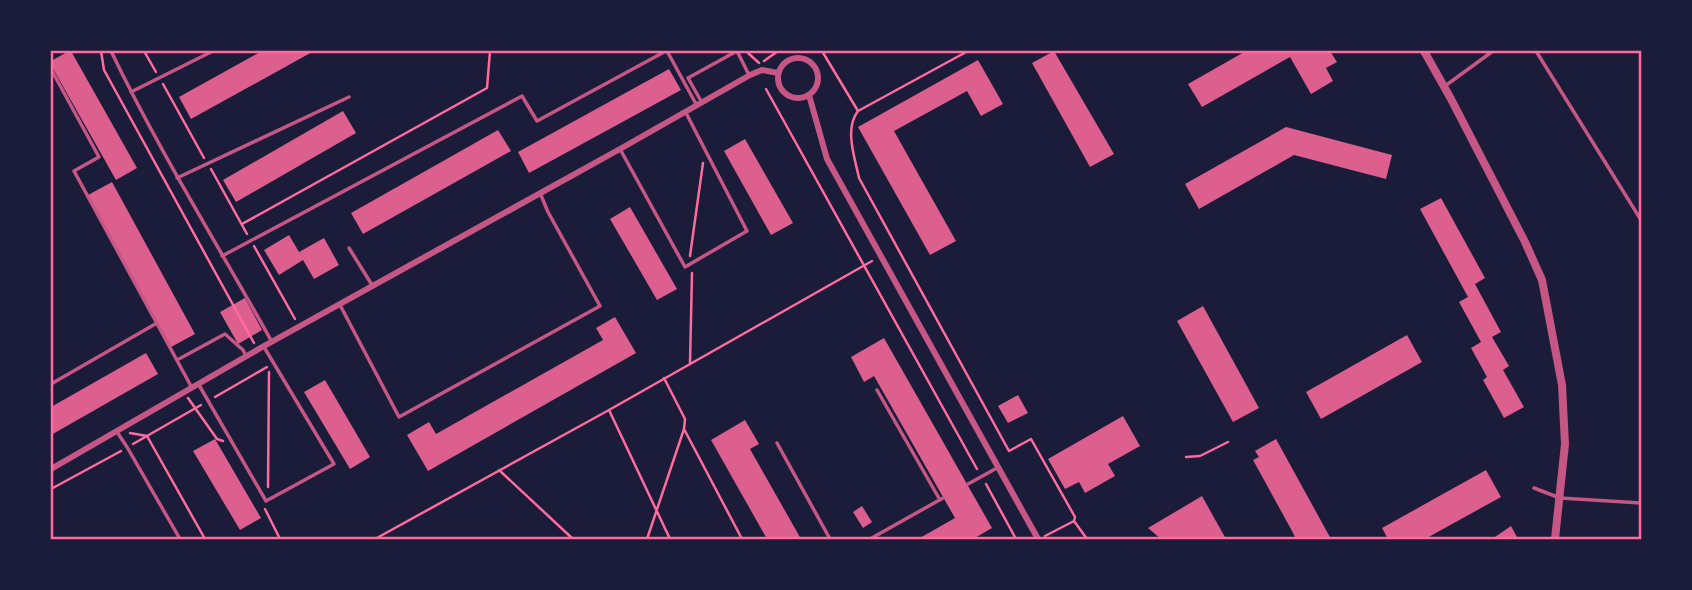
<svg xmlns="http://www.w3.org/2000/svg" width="1692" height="590" font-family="'Source Serif 4',serif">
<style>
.building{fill:#dd5f8e}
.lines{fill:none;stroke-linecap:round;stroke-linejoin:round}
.path{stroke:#ff6b9d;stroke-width:2.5}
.service{stroke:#c65784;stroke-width:3.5}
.minor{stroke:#c65784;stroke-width:6}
.tertiary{stroke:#c65784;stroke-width:8}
.neatline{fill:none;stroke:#ff6b9d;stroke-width:2.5}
</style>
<rect width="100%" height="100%" fill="#1b1b3a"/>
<path class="building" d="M69,51h2l66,117 -21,12 -65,-115v-4z
M262,51h52l-123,68 -12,-22z
M1054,51l60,103 -24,13 -58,-104z
M1246,51h84l7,11 -11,6 7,13 -22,13 -21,-37 -88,50 -14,-23z
M978,60l25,44 -22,12 -14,-25 -73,40 62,110 -26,14 -72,-128z
M669,69l12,21 -152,83 -11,-21z
M343,111l13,22 -120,69 -13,-22z
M1286,127l106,28 -6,24 -92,-24 -95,54 -14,-25z
M498,130l13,21 -148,83 -12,-21z
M745,139l48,84 -22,12 -47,-84z
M112,182l83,152 -24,13 -83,-152z
M1441,198l44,80 -10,6 26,48 -9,5 17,29 -6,4 21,37 -20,11 -21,-38 4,-3 -16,-29 10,-6 -22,-40 9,-5 -48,-88z
M630,207l47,82 -20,11 -47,-81z
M289,235l10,17 25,-14 15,27 -25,14 -11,-19 -24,15 -15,-25z
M245,298l17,32 -24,14 -18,-32z
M1203,306l56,102 -26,14 -56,-101z
M615,317l21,36 -208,118 -21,-36 22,-13 7,12 167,-94 -7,-12z
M1407,335l15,27 -101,57 -15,-27z
M884,338l108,190 -19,11h-55l37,-21 -81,-142 -10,6 -13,-25z
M146,353l12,21 -107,61v-28z
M325,380l45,77 -20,12 -46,-77z
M1018,395l10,18 -20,10 -10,-17z
M1123,416l17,30 -32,18 7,12 -30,17 -6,-11 -14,7 -17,-30z
M745,420l14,24 -9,5 51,90h-34l-56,-99z
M215,439l46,79 -21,12 -47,-79z
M1276,439l55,100h-35l-4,-8 -39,-71 6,-3 -4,-6z
M1486,470l15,27 -76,42h-37l-6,-11z
M1202,496l24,43h-65l-13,-11z
M862,506l10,16 -9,6 -10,-16z
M1511,526l7,13h-26z"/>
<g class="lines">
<path class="path" d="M101,51l3,19 150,273
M144,51l12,21
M748,51v2l11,10
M822,51l36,60
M968,51l-110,60c-14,18 -3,47 1,67l150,273 22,-12 44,78 -1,4
M764,61l14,-10
M163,84l41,74
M766,89l211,380
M211,169l36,65
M242,224l245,-136 3,-37
M254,246l41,73
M690,256l13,-93
M690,363l2,-90
M664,378l21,41 -1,10 58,110
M215,397l52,-30
M188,398l29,41 6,2
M609,410l61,129
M130,433l17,3 58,103
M133,444l68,-39
M1186,457l14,-1 28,-14
M499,470l74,69
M986,484l30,55
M268,487l1,-115
M51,489l70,-38
M265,509l15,30
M1045,536l29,-15 13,18
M375,539l234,-129 263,-149
M647,539l37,-110"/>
<path class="service" d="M111,51c48,100 107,194 161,291
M667,51l29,53
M1536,51l105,169
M51,69l48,88 -25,14 118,217
M1445,86l48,-35
M131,92l82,-41
M701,101l-13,-23 49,-27 12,24
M620,149l65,118 62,-36 -62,-120
M177,178l172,-81
M349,248l23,37
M222,256l300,-160 15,25 129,-70
M340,305l59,112 201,-111 -52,-94 -8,-19
M177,360l48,-26 18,16 3,6
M51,384l106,-61
M199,385l67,116 68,-37 -70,-117
M877,390l63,110
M117,432l10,15 53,92
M777,443l53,96
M968,484l29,-16
M1534,488l26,10 81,5
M870,539l73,-41"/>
<path class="minor" d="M778 78a20 20 0 1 1 40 0a20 20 0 1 1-40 0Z
M809,95l18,64 211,380
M51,469l213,-123 356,-197 130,-74 12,-5 16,3"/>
<path class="tertiary" d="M1424,51l27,48 74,143 17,38 20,105 3,59 -10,95"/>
</g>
<rect width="1692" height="590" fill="none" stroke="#1b1b3a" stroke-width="105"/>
<rect x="52" y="52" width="1588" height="486" class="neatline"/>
</svg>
